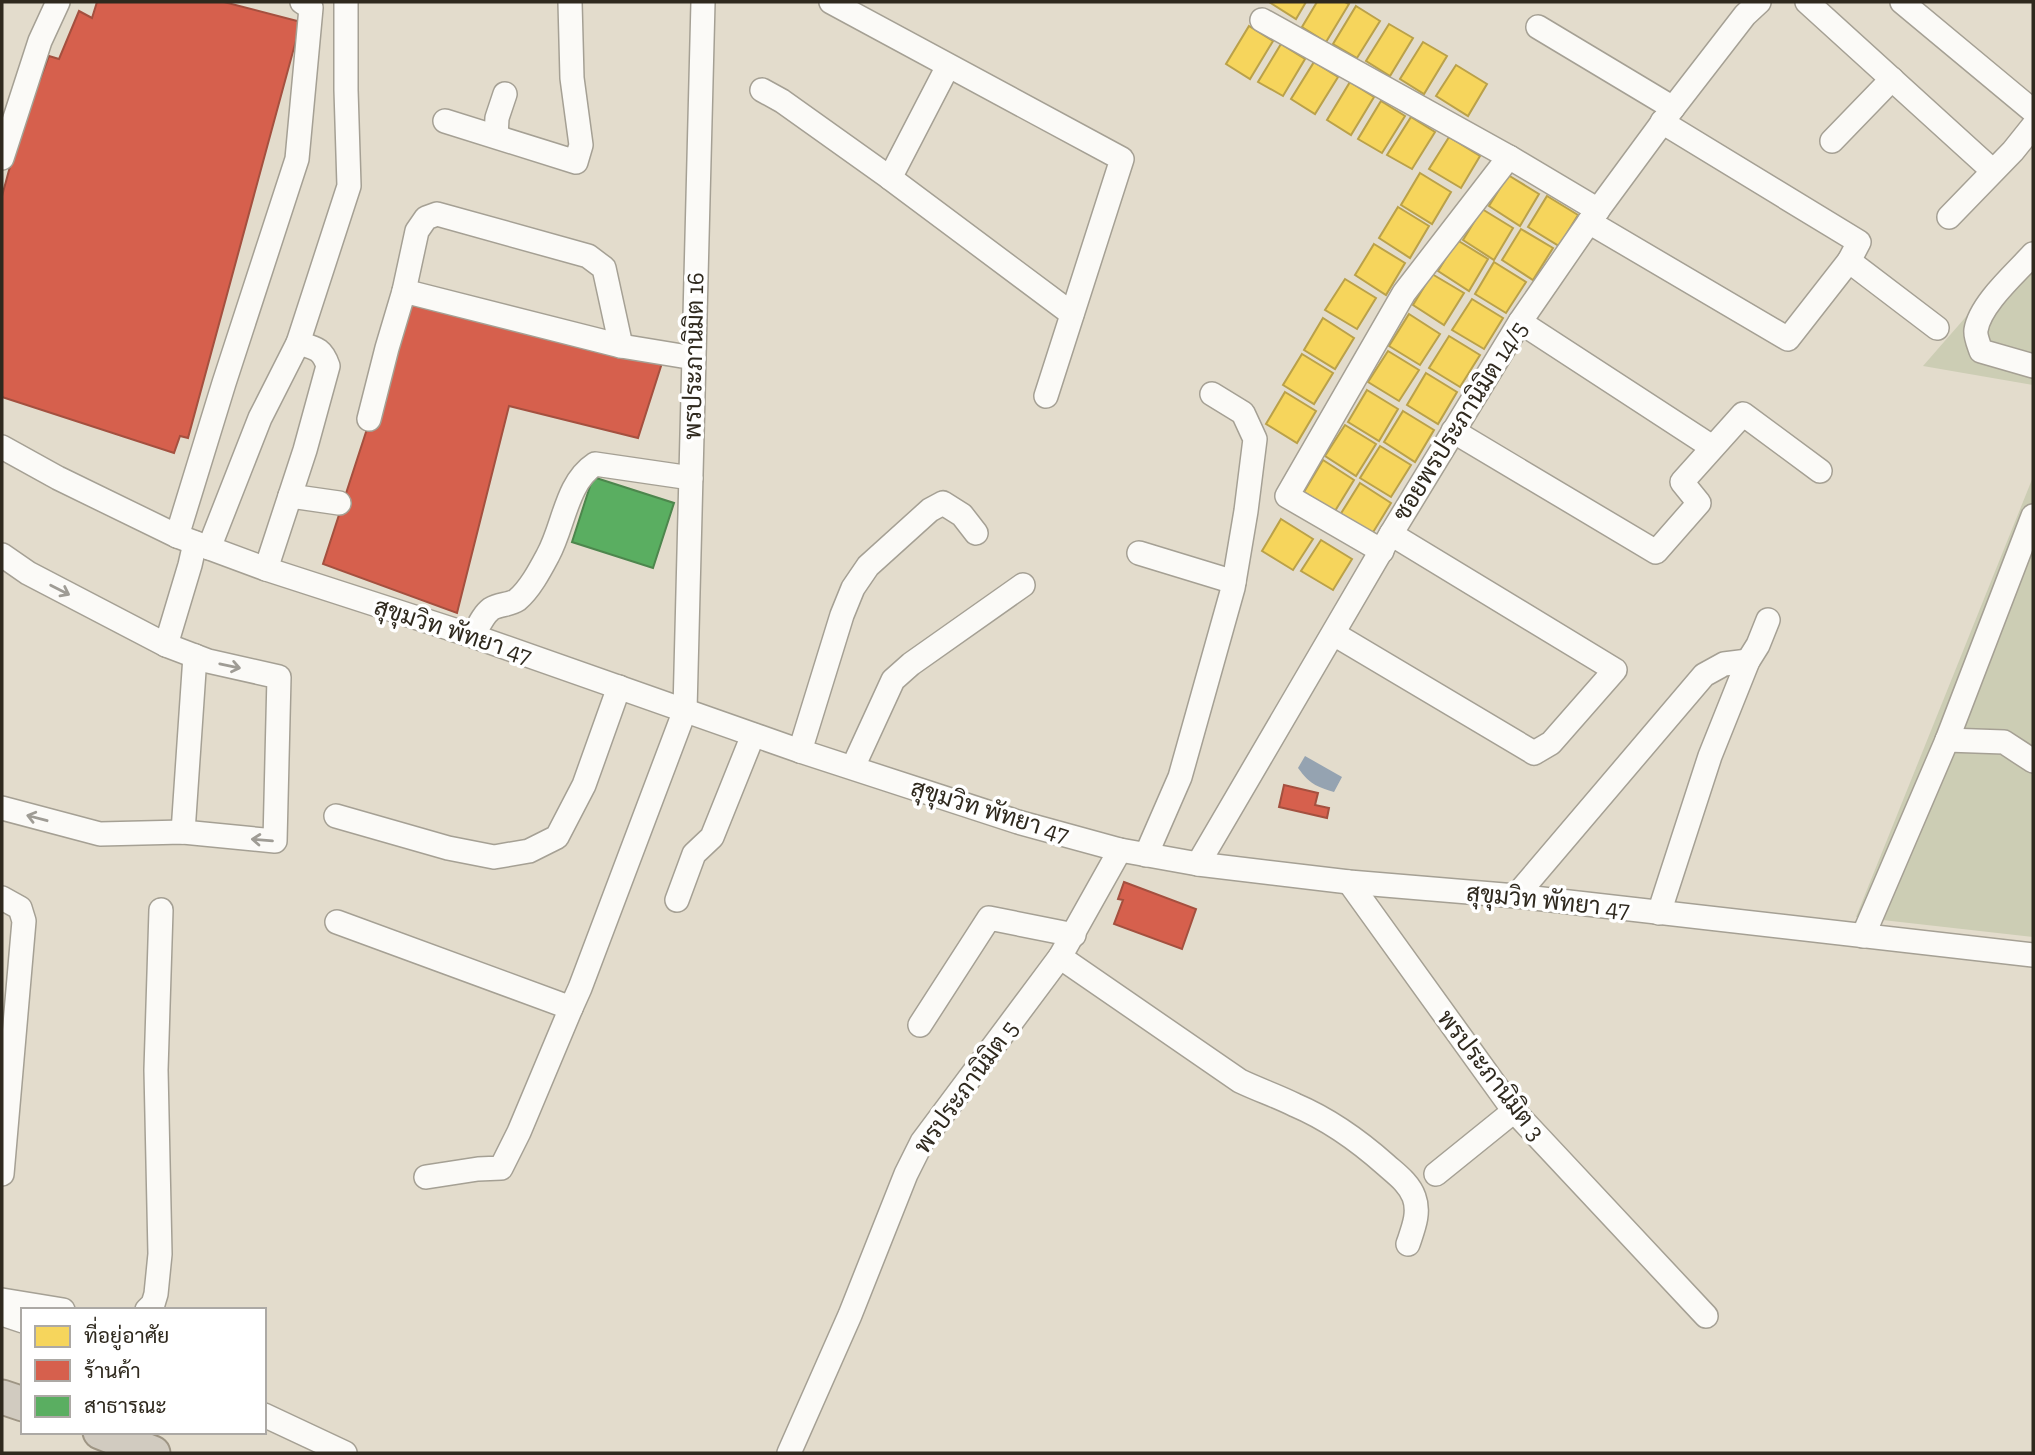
<svg xmlns="http://www.w3.org/2000/svg" width="2035" height="1455" font-family="'Zilla Slab',Sarabun,serif">
<style>
.green{fill:#cccdb4}
.water{fill:#95a3b1}
.homes{fill:#f6d55c;stroke:#baa149;stroke-width:2}
.shops{fill:#d6604d;stroke:#a4503f;stroke-width:2}
.public{fill:#5aae61;stroke:#4d864d;stroke-width:2}
.lines{fill:none;stroke-linecap:round;stroke-linejoin:round}
.minor-casing{stroke:#a5a094;stroke-width:26}
.highway-casing{stroke:#9e9584;stroke-width:37}
.minor{stroke:#fbfaf7;stroke-width:23}
.highway{stroke:#d1cbc0;stroke-width:33}
.oneway{stroke:#9f9c95}
.labels{text-anchor:middle;stroke-width:7;stroke-linejoin:round;paint-order:stroke}
.street-label{font-size:24px;fill:#2f291e;stroke:#fff}
</style>
<rect width="100%" height="100%" fill="#e3dccc"/>
<g class="green">
<polygon points="2033,240 2033,385 1923,366"/>
<polygon points="2033,477 2033,937 1856,917"/>
</g>
<path class="water" d="M1305,756L1342,777L1334,792C1315,786 1310,784 1298,768Z"/>
<g class="homes">
<polygon points="1269,2 1306,2 1296,19"/>
<polygon points="1317,2 1345,2 1349,4 1326,42 1302,27"/>
<polygon points="1356,6 1380,21 1357,58 1333,44"/>
<polygon points="1389,24 1413,38 1390,76 1366,61"/>
<polygon points="1249,26 1273,41 1250,79 1226,64"/>
<polygon points="1423,42 1447,56 1424,94 1400,79"/>
<polygon points="1281,44 1305,59 1283,96 1258,82"/>
<polygon points="1314,62 1338,77 1315,114 1291,99"/>
<polygon points="1456,65 1487,84 1468,116 1436,96"/>
<polygon points="1350,82 1374,97 1351,135 1327,120"/>
<polygon points="1381,101 1405,116 1382,153 1358,139"/>
<polygon points="1411,117 1435,132 1412,169 1387,155"/>
<polygon points="1449,137 1480,156 1461,188 1429,169"/>
<polygon points="1420,173 1451,192 1432,224 1401,205"/>
<polygon points="1508,175 1539,194 1520,226 1489,206"/>
<polygon points="1547,196 1578,215 1559,246 1528,227"/>
<polygon points="1398,207 1429,226 1410,258 1379,238"/>
<polygon points="1482,209 1513,228 1494,260 1463,240"/>
<polygon points="1521,229 1553,248 1533,280 1502,260"/>
<polygon points="1457,240 1488,259 1469,291 1438,271"/>
<polygon points="1374,244 1405,263 1386,295 1355,275"/>
<polygon points="1494,262 1526,282 1506,313 1475,294"/>
<polygon points="1432,274 1464,293 1444,325 1413,305"/>
<polygon points="1345,279 1376,298 1357,329 1325,310"/>
<polygon points="1472,299 1503,318 1484,349 1452,330"/>
<polygon points="1409,314 1440,334 1420,365 1389,346"/>
<polygon points="1323,318 1354,338 1335,369 1304,350"/>
<polygon points="1449,336 1480,355 1460,387 1429,368"/>
<polygon points="1388,351 1419,370 1399,401 1368,382"/>
<polygon points="1302,354 1333,373 1314,404 1283,385"/>
<polygon points="1426,373 1457,392 1438,424 1407,405"/>
<polygon points="1367,390 1398,409 1379,441 1348,422"/>
<polygon points="1285,392 1316,411 1297,443 1266,424"/>
<polygon points="1403,411 1434,430 1415,462 1384,442"/>
<polygon points="1345,425 1376,444 1356,476 1325,456"/>
<polygon points="1380,446 1411,465 1391,497 1360,478"/>
<polygon points="1323,460 1354,480 1335,511 1304,492"/>
<polygon points="1360,483 1391,503 1372,534 1340,515"/>
<polygon points="1281,519 1313,539 1293,570 1262,551"/>
<polygon points="1321,540 1352,559 1333,590 1301,571"/>
</g>
<g class="shops">
<polygon points="97,2 224,2 301,22 188,438 180,436 174,453 2,397 2,196 34,79 40,80 49,56 59,59 79,11 92,18"/>
<polygon points="410,297 662,363 638,438 509,406 457,613 323,564"/>
<polygon points="1284,785 1318,793 1315,805 1329,808 1327,818 1279,807"/>
<polygon points="1124,882 1196,909 1182,949 1114,924 1123,900 1118,899"/>
</g>
<polygon class="public" points="593,477 674,503 653,568 572,542"/>
<g class="lines">
<g class="minor-casing">
<g id="minor">
<polyline points="831,2 1122,159 1046,396"/>
<polyline points="1807,2 1993,171"/>
<polyline points="1902,2 2033,111"/>
<polyline points="1262,20 1509,157 1598,210"/>
<polyline points="1538,27 1673,108"/>
<polyline points="762,90 782,101 890,178 1072,314"/>
<polyline points="445,121 576,162 581,145 572,78 570,2"/>
<polyline points="496,136 497,118 505,94"/>
<polyline points="1832,141 1892,79"/>
<polyline points="2,158 40,41 58,2"/>
<polyline points="890,178 948,66"/>
<polyline points="1949,217 2013,151 2033,126"/>
<polyline points="1589,222 1788,339 1849,261 1859,242 1662,122"/>
<path d="M2033,254C2016,273 1980,304 1976,330C1975,336 1979,345 1981,351L2033,366"/>
<polyline points="1849,261 1937,328"/>
<polyline points="404,291 417,231 426,218 437,214 588,256 604,268 621,346"/>
<polyline points="1520,322 1712,447"/>
<polyline points="369,419 387,348 404,291 621,346 694,358"/>
<polyline points="1453,431 1656,552 1699,503 1682,482 1743,414 1820,471"/>
<polyline points="2,447 58,478 177,536 266,569 473,636 800,751 1018,822 1120,850 1198,864 1349,882 1516,896 2033,955"/>
<polyline points="290,496 339,503"/>
<polyline points="177,536 224,383 297,159 311,8 302,2"/>
<polyline points="209,548 260,418 298,343 349,186 346,90 346,2"/>
<polyline points="1382,551 1287,496 1404,293 1509,157"/>
<polyline points="1139,553 1234,582"/>
<polyline points="2,555 28,573 166,645 208,661 279,677 275,841 183,832 100,834 2,808"/>
<path d="M266,569L305,450L328,366C322,348 315,348 298,343"/>
<polyline points="1334,634 1534,753 1551,743 1615,670 1391,534"/>
<path d="M473,636C478,627 483,615 491,609C499,604 510,605 517,600C530,589 540,570 548,555C564,526 566,483 595,464L691,478"/>
<polyline points="166,645 190,565 195,543"/>
<polyline points="1947,740 2004,742 2033,761"/>
<polyline points="800,751 842,615 853,588 868,566 930,510 943,503 962,515 976,533"/>
<polyline points="853,767 893,680 911,664 1023,585"/>
<polyline points="336,816 448,848 494,857 529,851 557,837 584,785 619,687"/>
<polyline points="183,832 195,656"/>
<polyline points="1146,855 1180,777 1233,588 1246,511 1255,439 1243,413 1212,394"/>
<polyline points="1198,864 1391,534 1520,322 1589,222 1673,108 1745,15 1759,2"/>
<polyline points="1349,882 1514,1111 1706,1316"/>
<polyline points="1516,896 1704,675 1724,664 1748,661"/>
<polyline points="2,898 20,908 24,921 2,1174"/>
<polyline points="677,900 694,854 712,837 753,735"/>
<polyline points="1659,913 1710,756 1748,661 1758,645 1768,620"/>
<polyline points="337,922 571,1008 580,988 685,710 703,2"/>
<polyline points="1863,936 1947,740 2033,516"/>
<path d="M1060,957L1240,1081C1259,1090 1277,1096 1295,1105C1328,1119 1359,1141 1386,1165C1396,1174 1409,1183 1414,1197C1420,1213 1413,1229 1408,1244"/>
<polyline points="920,1025 989,918 1074,935"/>
<polyline points="1436,1174 1514,1111"/>
<polyline points="426,1177 478,1169 501,1168 519,1132 571,1008"/>
<polyline points="2,1300 63,1310"/>
<polyline points="147,1310 153,1304 156,1294 160,1254 156,1070 161,910"/>
<polyline points="2,1314 23,1321"/>
<polyline points="264,1415 345,1453"/>
<polyline points="789,1453 850,1315 906,1174 922,1142 1060,957 1120,850"/>
</g>
</g>
<g class="highway-casing">
<g id="highway">
<polyline points="2,1397 23,1404"/>
<polyline points="100,1432 153,1453"/>
</g>
</g>
<use href="#minor" class="minor"/>
<use href="#highway" class="highway"/>
</g>
<defs><path id="oneway-shaft" d="M-6 0H5M1.5-3L5.5 0L1.5 3" fill="none" stroke-width="1.6" stroke-linecap="round" stroke-linejoin="round" transform="scale(1.75)"/></defs>
<g class="oneway">
<use href="#oneway-shaft" transform="translate(60 590) rotate(27)"/>
<use href="#oneway-shaft" transform="translate(230 666) rotate(12)"/>
<use href="#oneway-shaft" transform="translate(37 818) rotate(-165)"/>
<use href="#oneway-shaft" transform="translate(262 840) rotate(-175)"/>
</g>
<g class="labels">
<g class="street-label">
<text transform="translate(694 356) rotate(-89)" y="8">พรประภานิมิต 16</text>
<text transform="translate(1460 421) rotate(-58)" y="8">ซอยพรประภานิมิต 14/5</text>
<text transform="translate(453 631) rotate(18)" y="8">สุขุมวิท พัทยา 47</text>
<text transform="translate(990 811) rotate(17)" y="8">สุขุมวิท พัทยา 47</text>
<text transform="translate(1548 901) rotate(6)" y="8">สุขุมวิท พัทยา 47</text>
<text transform="translate(1491 1075) rotate(52)" y="8">พรประภานิมิต 3</text>
<text transform="translate(966 1087) rotate(-54)" y="8">พรประภานิมิต 5</text>
</g>
</g>
<rect width="2035" height="1455" fill="none" stroke="#2f291e" stroke-width="7"/>
<rect x="21" y="1308" width="245" height="126" fill="#ffffff" stroke="#aca9a5" stroke-width="2"/>
<rect x="35" y="1326" width="35" height="21" fill="#f6d55c" stroke="#aca9a5" stroke-width="2"/>
<text x="84" y="1343" font-size="21" fill="#2f291e">ที่อยู่อาศัย</text>
<rect x="35" y="1360" width="35" height="21" fill="#d6604d" stroke="#aca9a5" stroke-width="2"/>
<text x="84" y="1378" font-size="21" fill="#2f291e">ร้านค้า</text>
<rect x="35" y="1396" width="35" height="21" fill="#5aae61" stroke="#aca9a5" stroke-width="2"/>
<text x="84" y="1413" font-size="21" fill="#2f291e">สาธารณะ</text>
</svg>
